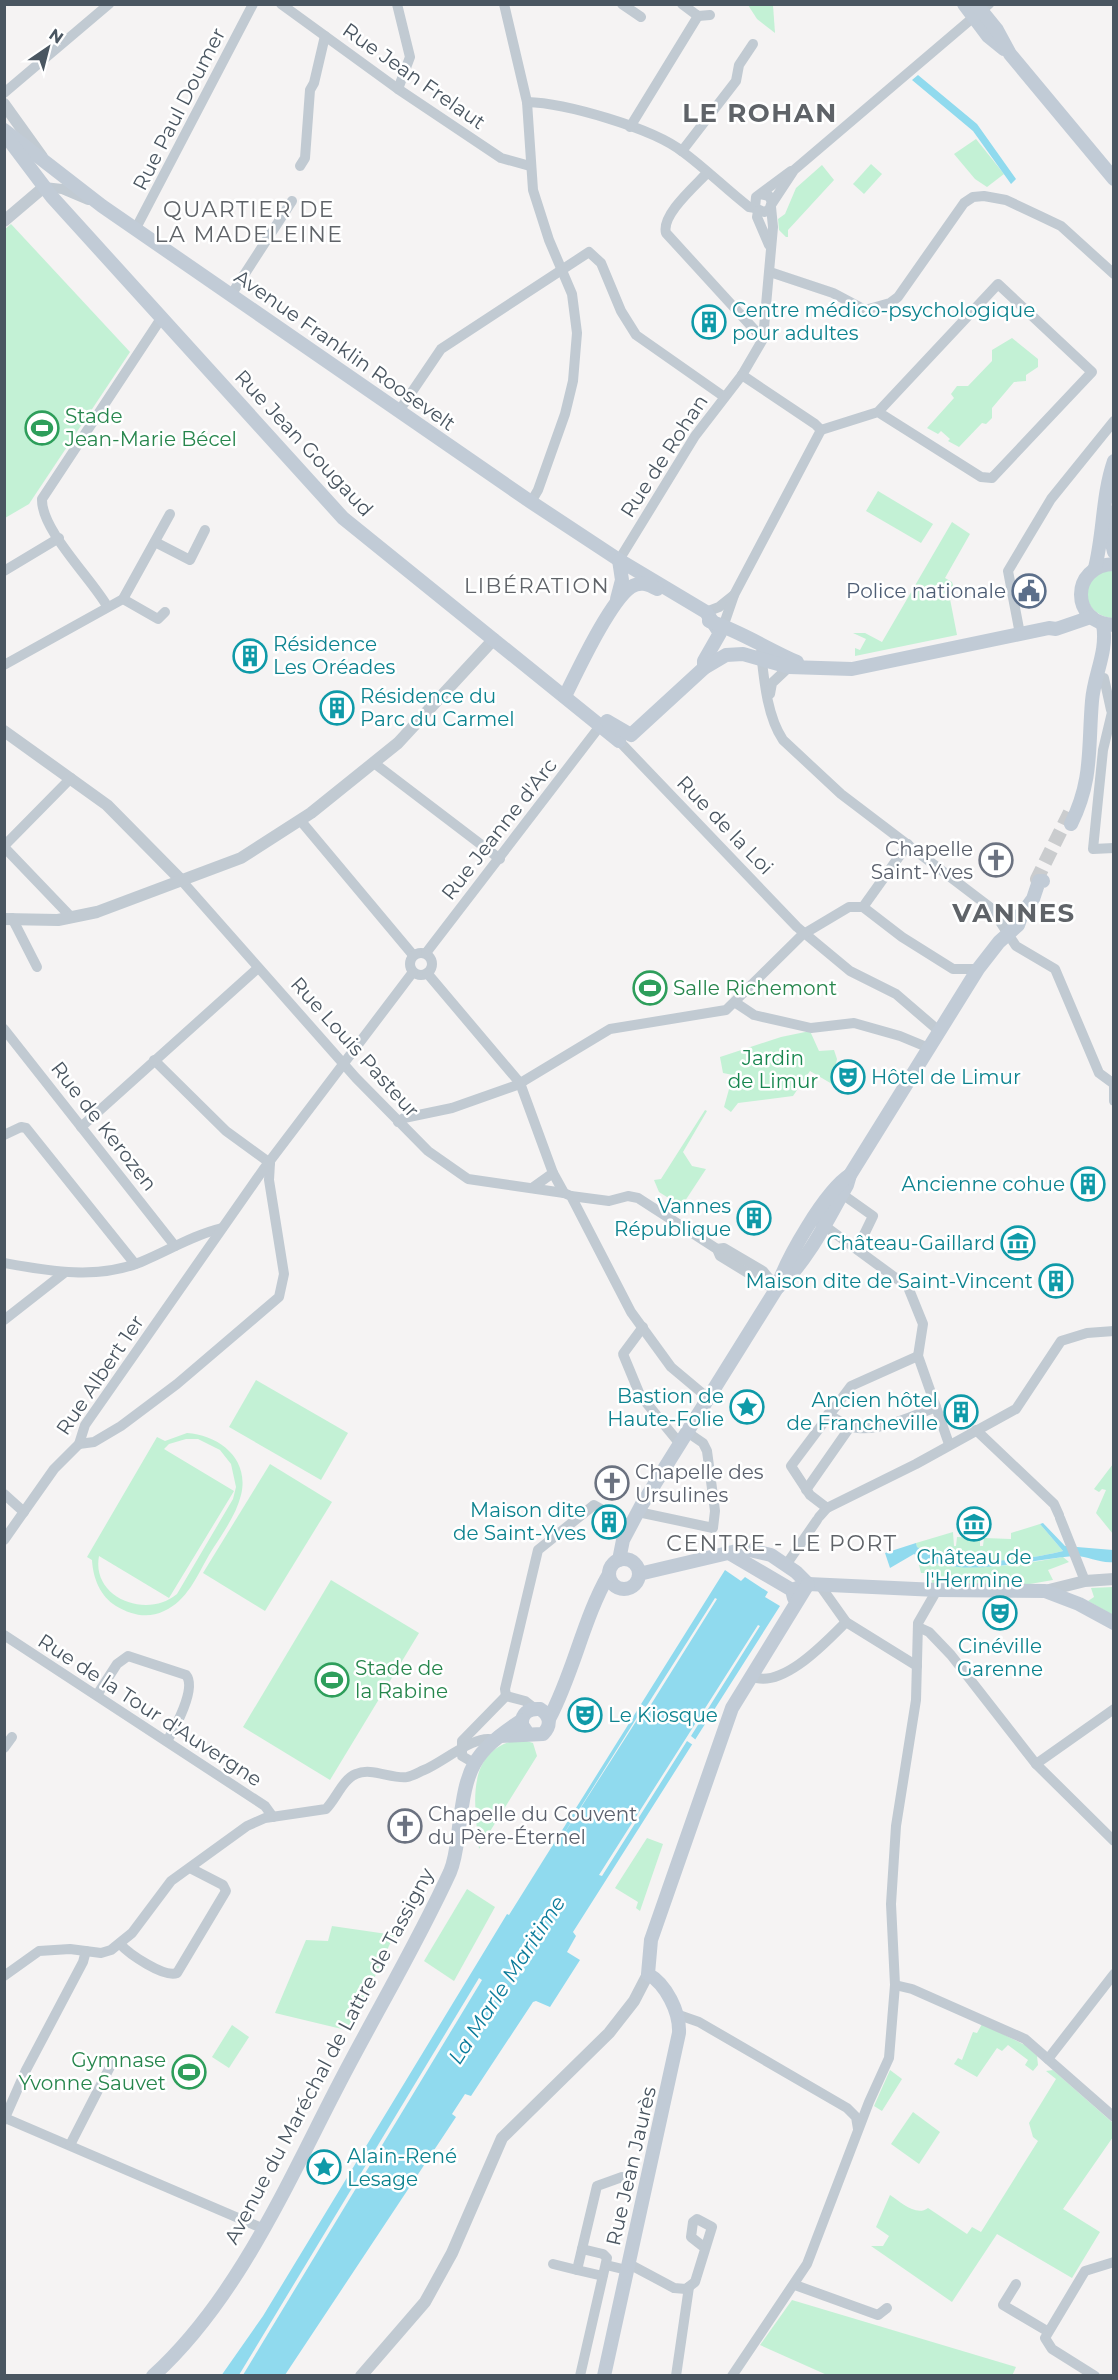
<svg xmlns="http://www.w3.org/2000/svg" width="1118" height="2380" font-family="Montserrat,sans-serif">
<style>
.green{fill:#c3f1d5;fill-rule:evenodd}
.water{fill:#90daee}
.pier{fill:#f5f3f3}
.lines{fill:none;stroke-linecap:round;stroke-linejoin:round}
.secondary-tunnel{stroke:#caccce;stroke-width:14;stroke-dasharray:14 7;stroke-linecap:butt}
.minor{stroke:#c1cad2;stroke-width:10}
.tertiary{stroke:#c1cad2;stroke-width:12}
.secondary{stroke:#c1cbd6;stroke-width:14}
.labels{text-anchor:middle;stroke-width:5;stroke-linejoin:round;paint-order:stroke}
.street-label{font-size:20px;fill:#4a5661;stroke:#fff}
.culture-label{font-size:20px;fill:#0d838f;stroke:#fff;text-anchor:end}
.leisure-label{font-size:20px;fill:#27864d;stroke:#fff;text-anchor:start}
.service-label{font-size:20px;fill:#4e5e75;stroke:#fff;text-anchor:end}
.worship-label{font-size:20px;fill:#5b616d;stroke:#fff;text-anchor:start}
.park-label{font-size:20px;fill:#17864f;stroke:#fff}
.neighbourhood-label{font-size:21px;letter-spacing:1.5px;fill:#5f6368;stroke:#fff}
.water-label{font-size:21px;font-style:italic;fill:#0c7c9b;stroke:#fff}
.quarter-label{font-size:22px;letter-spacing:1.5px;fill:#5f6368;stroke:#fff}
.district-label{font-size:26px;font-weight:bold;letter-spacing:1.5px;fill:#5f6368;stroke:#fff}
</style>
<rect width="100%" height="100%" fill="#f5f3f3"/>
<g class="green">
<polygon points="748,5 773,5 775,33 757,19"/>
<polygon points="976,139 1004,174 987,187 975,179 954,154"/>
<polygon points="871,164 882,174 864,194 853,184"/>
<polygon points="822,165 834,180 788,230 788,237 786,237 779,230 778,219 785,214 796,188"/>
<polygon points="11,224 130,352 29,504 5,518 4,230"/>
<polygon points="1012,338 1038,359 1038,367 1026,375 1026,381 1014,382 992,408 992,418 986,424 982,423 959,447 948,441 950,439 941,431 938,434 927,428 954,398 951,394 957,386 968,386 992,361 992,350"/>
<polygon points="878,491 933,524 921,543 866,511"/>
<polygon points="952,522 970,534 945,578 952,582 957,597 950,599 957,635 855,656 855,648 860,650 866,639 853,633 865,633 882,642"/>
<path d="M1105,570H1113V618C1095,617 1081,601 1090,583C1092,578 1100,574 1105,570Z"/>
<polygon points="810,1031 819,1051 834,1050 837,1059 832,1084 810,1071 793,1096 738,1103 731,1112 724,1107 733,1075 723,1073 720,1057 781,1037"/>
<polygon points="705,1110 707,1111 683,1152 692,1166 706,1169 685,1201 678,1204 659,1192 654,1180 661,1179"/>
<polygon points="256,1380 348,1433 321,1480 229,1427"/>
<path d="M187,1433C219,1435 250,1459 241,1495C236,1516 220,1537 209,1555C197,1576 187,1601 164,1611C148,1619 131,1615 116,1606C100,1596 93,1578 92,1560L87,1557L157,1437L165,1441ZM186,1439H198L220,1450L231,1464L236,1487L233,1499L177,1594C148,1619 91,1599 99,1556L169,1598L234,1491L164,1449L169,1444Z"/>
<polygon points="270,1464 332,1502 265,1611 203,1573"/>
<polygon points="1113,1464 1113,1534 1096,1513 1106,1490 1102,1489 1099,1492 1094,1489"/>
<path d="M1040,1524L1063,1551C1023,1561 954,1570 917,1547L916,1543L953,1532L954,1546H956L957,1537L980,1538V1546H983L984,1538L1011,1539V1533Z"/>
<path d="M1063,1557L1069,1562L1048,1570L1053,1580L1024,1585L932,1583L931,1573H921L919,1565L922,1559C961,1575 1023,1564 1063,1557Z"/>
<polygon points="331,1580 419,1633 330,1780 243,1727"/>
<polygon points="1113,1587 1113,1615 1088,1601 1094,1597 1091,1588"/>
<path d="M520,1739L533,1743L537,1756L479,1849C475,1806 463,1750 520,1739Z"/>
<polygon points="647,1838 663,1844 640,1911 636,1908 638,1902 615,1888"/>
<polygon points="467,1889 495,1907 454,1981 424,1961"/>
<polygon points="332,1926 394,1935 350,2031 275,2013 306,1940 328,1941"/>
<polygon points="982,2024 1025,2045 1037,2056 1038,2065 1033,2071 1025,2065 1028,2060 1008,2045 1002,2051 997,2048 977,2077 954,2064 958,2058 962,2060 973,2032 977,2033"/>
<polygon points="232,2025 249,2037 229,2068 212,2057"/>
<polygon points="890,2070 902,2079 882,2111 874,2106"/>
<path d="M1053,2070L1113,2123V2137L1063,2209L1100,2232L1072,2278L997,2234L952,2302L871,2246H883L889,2236L876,2227L890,2195C901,2202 916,2217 928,2208L967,2234L972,2227L981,2232L1038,2141L1033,2137L1029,2123L1056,2079L1046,2071Z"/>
<polygon points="913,2112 940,2132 919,2164 891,2144"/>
<polygon points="792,2300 1016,2367 1012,2376 827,2375 760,2345"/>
</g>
<g class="water">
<polygon points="918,75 977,124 1016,179 1011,184 973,131 912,80"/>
<path d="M1043,1523L1065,1546L1113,1550L1114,1562C1100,1564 1087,1555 1073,1556C1025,1560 958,1581 914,1554L890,1568L885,1553L916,1543L917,1547C954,1569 1023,1561 1063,1551L1040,1524Z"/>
<polygon points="725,1570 741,1581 745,1577 768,1592 765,1597 780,1606 573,1932 576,1936 567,1952 580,1960 550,2007 536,2001 533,2002 471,2096 465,2094 452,2114 456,2117 285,2375 221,2376 263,2316 507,1914 509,1915"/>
</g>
<g class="pier">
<polygon points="715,1598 717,1599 650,1706 642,1712 555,1848 641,1711 637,1709 640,1704 646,1707"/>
<polygon points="758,1625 760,1626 691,1736 696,1740 693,1745 687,1741 602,1876 599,1875"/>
<polygon points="479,1978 482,1980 243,2375 239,2375"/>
</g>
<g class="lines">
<polyline class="secondary-tunnel" points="1039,881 1037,879 1072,808"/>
<g class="minor">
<polyline points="281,4 398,89 501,158 530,166"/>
<polyline points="397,4 410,57 398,89"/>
<polyline points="504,4 527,102 533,190 549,240 572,294 577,333 573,381 565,414 538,490 531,502"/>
<polyline points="622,4 641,17"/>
<polyline points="682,4 698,16 710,15"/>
<polyline points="4,93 109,4"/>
<path d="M527,102C565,103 653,128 683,152C706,169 727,190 749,207L755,208"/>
<polyline points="630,127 698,16"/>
<polyline points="682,151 736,81 739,65 753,44"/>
<polyline points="300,166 305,158 310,90 314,83 325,36"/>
<path d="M707,173C695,186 661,215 666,233L763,339"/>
<polyline points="44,187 62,189 88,200"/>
<polyline points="760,194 769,196 772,202 769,210 764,212 755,208 756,197 791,171"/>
<polyline points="771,205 794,170 989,4"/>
<polyline points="758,211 757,217 769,245"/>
<polyline points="136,228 253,4"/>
<polyline points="770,272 833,293 865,310 890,303 898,297 964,203 973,197 984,196 1006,200 1040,216 1061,226 1114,274"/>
<polyline points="231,295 292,201"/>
<polyline points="742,375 763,339 773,227 771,207"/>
<polyline points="742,375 815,424 821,430"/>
<polyline points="399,411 441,349 589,252 601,263 621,311 636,335 723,396"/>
<polyline points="821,430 878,412 998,284 1092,372 992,478 981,477 878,412"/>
<polyline points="155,542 190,560 205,530"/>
<polyline points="619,560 695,436 742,375"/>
<polyline points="4,571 59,538"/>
<polyline points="123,599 158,619 165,612"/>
<path d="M107,606C91,578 41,530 42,499L162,317"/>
<polyline points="706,612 719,607 734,595"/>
<polyline points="724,624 734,595 821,430"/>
<polyline points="1020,634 1008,571 1051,499 1114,421"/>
<path d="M761,652C764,680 767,716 783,740L841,794L991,908L1016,946L1055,969L1099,1073L1114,1084"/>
<polyline points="4,665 123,599 170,514"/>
<polyline points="1104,678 1111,710"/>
<polyline points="770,694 772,683 789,667"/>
<polyline points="1114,704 1103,750 1093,849 1114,848"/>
<polyline points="619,741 797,927 850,971 896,994 939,1031"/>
<polyline points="374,763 500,859"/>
<polyline points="300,820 413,955"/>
<polyline points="4,846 71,778"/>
<polyline points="4,847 72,918"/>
<polyline points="182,881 356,1078 428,1151 468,1179 564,1193"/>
<polyline points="863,907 908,844"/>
<polyline points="994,909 1009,915 1022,914"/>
<polyline points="12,918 37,967"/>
<circle cx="421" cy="964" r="11"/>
<polyline points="426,953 600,726"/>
<polyline points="427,973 520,1083 553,1173 564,1193 571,1196 631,1312 671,1367 708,1398"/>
<polyline points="736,1003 754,1015 811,1028 854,1023 900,1036 929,1048"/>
<polyline points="4,1029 175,1246"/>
<polyline points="154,1060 226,1131 270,1163"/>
<polyline points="1114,1086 1114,1101"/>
<polyline points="398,1122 404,1118 452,1108 517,1085 610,1029 726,1010 802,935 849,907 863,907 902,937 953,969 978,969"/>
<polyline points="81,1127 258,968"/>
<polyline points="4,1135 21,1127 26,1128 135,1264"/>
<polyline points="532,1188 553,1173"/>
<polyline points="842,1194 873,1216 858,1247"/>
<polyline points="571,1196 609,1201 628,1196 638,1198 717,1249 720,1256 769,1286 777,1288"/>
<polyline points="818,1221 908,1287 923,1324 918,1356 949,1444"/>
<polyline points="717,1249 724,1248 763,1271 777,1288"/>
<path d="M4,1263C49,1271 97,1280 141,1262C168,1251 193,1235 222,1228"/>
<polyline points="4,1320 64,1273"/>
<polyline points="643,1327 623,1354 640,1395 680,1444"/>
<path d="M828,1414C838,1420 847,1427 858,1428C880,1431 916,1415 936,1407"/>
<polyline points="976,1430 1054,1504 1059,1515"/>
<polyline points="79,1444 94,1442 121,1426 177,1384 279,1297 284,1274 269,1180 270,1163"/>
<polyline points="806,1490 850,1427"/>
<polyline points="4,1494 24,1512"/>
<polyline points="827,1508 810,1495 791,1466 851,1386 918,1356"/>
<polyline points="638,1512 713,1528 715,1511 707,1451 703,1443 687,1432"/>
<polyline points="819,1517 827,1508 916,1464 1016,1409 1061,1341 1087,1333 1114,1331"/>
<polyline points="1060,1518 1085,1581"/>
<polyline points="4,1540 54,1469 79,1444 85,1425 263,1170 413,972"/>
<polyline points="786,1565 817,1520"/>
<polyline points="819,1584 846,1622 917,1666"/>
<polyline points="918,1627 929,1632 951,1655 1036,1764 1114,1841"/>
<polyline points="4,1635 265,1806 273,1817"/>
<path d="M751,1676C781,1691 827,1641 846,1622"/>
<path d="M97,1695L117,1664L128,1656L186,1675C197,1688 175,1728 167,1741"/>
<polyline points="506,1696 505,1689 538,1550 594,1505 631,1526"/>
<polyline points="4,1748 12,1737"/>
<polyline points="474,1763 462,1756 462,1741 506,1696 525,1701 534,1708"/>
<polyline points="1036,1764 1114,1709"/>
<path d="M120,1944C129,1954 164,1978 177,1973L226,1891L223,1885L190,1868"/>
<path d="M4,1976L39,1951L70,1949L101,1953L111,1950L132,1933L171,1881L247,1826L265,1818L326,1809C336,1799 343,1779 356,1774C371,1767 391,1779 407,1777C413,1776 419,1772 424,1770C442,1763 476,1733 494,1740"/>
<polyline points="895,1985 912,1989 1025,2039 1114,2117"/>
<polyline points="676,2014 699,2022 847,2108 856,2117 858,2129"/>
<polyline points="1048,2059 1114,1974"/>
<polyline points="5,2118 264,2229"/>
<polyline points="4,2120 26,2070 83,1962 86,1951"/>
<polyline points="70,2145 113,2061"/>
<polyline points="582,2249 597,2186 622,2177"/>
<polyline points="553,2264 577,2270"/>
<polyline points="629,2264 674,2288 686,2289 695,2282 712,2227 697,2219 693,2222 691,2237 705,2248"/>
<polyline points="606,2265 627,2270"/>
<polyline points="1016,2284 1003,2305 1047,2331"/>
<polyline points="795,2285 878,2315 887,2308"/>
<polyline points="580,2376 607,2258 603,2254 582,2249 577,2270 603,2276"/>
<polyline points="676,2376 689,2287"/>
<polyline points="732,2376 807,2264 869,2102 889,2058 895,1985 891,1904 896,1826 916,1700 918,1623 937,1590"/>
<polyline points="1095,2376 1052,2349 1045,2338 1085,2271 1114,2262"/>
</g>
<g class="tertiary">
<polyline points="4,104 42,157"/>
<polyline points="4,221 44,187"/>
<polyline points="4,731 107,805 182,881"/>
<polyline points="4,919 58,920 97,912 241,858 311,813 398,743 494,639"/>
<polyline points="1045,1591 1085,1581 1114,1579"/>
<polyline points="361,2376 425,2302 452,2253 502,2138 609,2033 634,2001 648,1974"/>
</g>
<g class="secondary">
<polyline points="964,4 988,36 1004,49"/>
<polyline points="976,4 997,30 1010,54 1114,179"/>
<polyline points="4,130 102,206 531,502 619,560 706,612 720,633 704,661 704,668"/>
<polyline points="6,136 52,197 343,518 619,741"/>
<polyline points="1114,512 1110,535 1114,552"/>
<path d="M1114,564C1070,565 1070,624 1114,625"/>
<path d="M1095,568C1104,532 1102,496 1114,461"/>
<polyline points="617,599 622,580 619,560"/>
<path d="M709,621C740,631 767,649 797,662"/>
<path d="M565,696C577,672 610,601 631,587C640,581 648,584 657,589"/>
<polyline points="607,721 631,735 704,668 726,655 743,654 789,667 852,669 1049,628 1056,629 1091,617"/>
<path d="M1071,824C1093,780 1088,748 1092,701C1094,674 1108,652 1103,624"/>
<path d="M777,1288C806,1265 829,1217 847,1185L850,1175L978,969L999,942L1018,925L1022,914L1033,899L1039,881H1043"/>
<polyline points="729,1553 792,1590 794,1598"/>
<circle cx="624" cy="1574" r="15"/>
<path d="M619,1560L623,1540L641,1506L777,1288C786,1259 825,1191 850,1175"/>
<polyline points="639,1574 745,1549 771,1555 796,1572 808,1584"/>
<polyline points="792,1590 808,1584 937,1590 1045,1591 1079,1604 1114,1623"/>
<path d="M549,1719C574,1672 583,1619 609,1574"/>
<path d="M500,1736L543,1734C552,1725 550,1715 540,1709C528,1708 521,1714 522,1725L528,1734"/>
<path d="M153,2376C239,2298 289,2179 342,2078C378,2009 418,1942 450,1872C456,1858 457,1842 459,1827C467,1767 471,1754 522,1720"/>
<path d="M604,2376L679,2033C680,2012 666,1984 648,1974L651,1940L732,1708L808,1584"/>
</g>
</g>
<defs>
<g id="building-ring" transform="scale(1.725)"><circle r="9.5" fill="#fff" stroke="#0f9aa8" stroke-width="1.5"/><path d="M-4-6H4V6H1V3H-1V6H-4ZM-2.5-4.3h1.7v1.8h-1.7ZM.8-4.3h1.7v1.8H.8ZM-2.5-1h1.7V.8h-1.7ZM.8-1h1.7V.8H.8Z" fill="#0f9aa8"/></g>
<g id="stadium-ring" transform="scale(1.725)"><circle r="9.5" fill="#fff" stroke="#2e9e5b" stroke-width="1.5"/><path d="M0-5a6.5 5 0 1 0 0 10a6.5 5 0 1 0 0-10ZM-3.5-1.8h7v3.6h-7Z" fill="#2e9e5b"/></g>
<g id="civic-ring" transform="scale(1.725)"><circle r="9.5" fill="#fff" stroke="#5c6f8a" stroke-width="1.5"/><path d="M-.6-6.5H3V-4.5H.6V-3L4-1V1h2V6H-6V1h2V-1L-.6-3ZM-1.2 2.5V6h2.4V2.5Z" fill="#5c6f8a"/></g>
<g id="church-ring" transform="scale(1.725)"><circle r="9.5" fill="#fff" stroke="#6b7280" stroke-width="1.5"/><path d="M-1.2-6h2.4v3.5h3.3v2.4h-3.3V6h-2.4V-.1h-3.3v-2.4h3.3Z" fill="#6b7280"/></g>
<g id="theatre-ring" transform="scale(1.725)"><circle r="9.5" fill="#fff" stroke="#0f9aa8" stroke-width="1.5"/><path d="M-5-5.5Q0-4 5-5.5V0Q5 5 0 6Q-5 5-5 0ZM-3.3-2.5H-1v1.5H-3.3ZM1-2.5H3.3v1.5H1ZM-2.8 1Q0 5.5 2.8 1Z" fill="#0f9aa8"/></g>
<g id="museum-ring" transform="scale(1.725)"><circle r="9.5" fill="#fff" stroke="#0f9aa8" stroke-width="1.5"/><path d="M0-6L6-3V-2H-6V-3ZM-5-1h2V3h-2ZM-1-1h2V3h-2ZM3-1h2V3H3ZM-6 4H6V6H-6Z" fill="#0f9aa8"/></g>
<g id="sight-ring" transform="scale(1.725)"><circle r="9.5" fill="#fff" stroke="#0f9aa8" stroke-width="1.5"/><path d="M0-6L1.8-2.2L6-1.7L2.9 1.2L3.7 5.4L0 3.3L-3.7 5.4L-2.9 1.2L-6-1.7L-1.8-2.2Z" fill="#0f9aa8"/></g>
</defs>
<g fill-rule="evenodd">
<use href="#building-ring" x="709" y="322"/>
<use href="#stadium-ring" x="42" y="428"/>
<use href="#civic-ring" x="1029" y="591"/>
<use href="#building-ring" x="250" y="656"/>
<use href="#building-ring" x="337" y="708"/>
<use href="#church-ring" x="996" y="860"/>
<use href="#stadium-ring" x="650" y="988"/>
<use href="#theatre-ring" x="848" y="1077"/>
<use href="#building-ring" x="1088" y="1184"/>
<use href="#building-ring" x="754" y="1218"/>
<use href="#museum-ring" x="1018" y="1243"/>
<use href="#building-ring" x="1056" y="1281"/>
<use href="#sight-ring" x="747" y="1407"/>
<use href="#building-ring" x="961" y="1412"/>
<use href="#church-ring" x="612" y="1483"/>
<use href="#building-ring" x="609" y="1522"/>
<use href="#museum-ring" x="974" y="1524"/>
<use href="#theatre-ring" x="1000" y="1613"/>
<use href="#stadium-ring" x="332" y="1680"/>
<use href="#theatre-ring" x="585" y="1715"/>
<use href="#church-ring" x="405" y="1826"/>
<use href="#stadium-ring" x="189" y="2072"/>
<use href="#sight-ring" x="324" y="2167"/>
</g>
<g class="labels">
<g class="street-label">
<text transform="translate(414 76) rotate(35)" y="7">Rue Jean Frelaut</text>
<text transform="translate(179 109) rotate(-63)" y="7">Rue Paul Doumer</text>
<text transform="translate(345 350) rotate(35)" y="7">Avenue Franklin Roosevelt</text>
<text transform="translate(304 443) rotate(47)" y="7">Rue Jean Gougaud</text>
<text transform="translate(664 456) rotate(-57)" y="7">Rue de Rohan</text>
<text transform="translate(725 825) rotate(46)" y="7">Rue de la Loi</text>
<text transform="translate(499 829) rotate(-52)" y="7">Rue Jeanne d'Arc</text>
<text transform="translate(355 1047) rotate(48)" y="7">Rue Louis Pasteur</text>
<text transform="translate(104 1126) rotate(52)" y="7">Rue de Kerozen</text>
<text transform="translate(100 1375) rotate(-56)" y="7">Rue Albert 1er</text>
<text transform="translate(150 1710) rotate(33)" y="7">Rue de la Tour d'Auvergne</text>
<text transform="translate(329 2056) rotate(-62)" y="7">Avenue du Maréchal de Lattre de Tassigny</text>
<text transform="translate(631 2166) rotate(-77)" y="7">Rue Jean Jaurès</text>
</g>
<g class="culture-label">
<text x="732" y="317" text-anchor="start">Centre médico-psychologique<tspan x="732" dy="23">pour adultes</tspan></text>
<text x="273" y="651" text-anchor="start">Résidence<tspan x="273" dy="23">Les Oréades</tspan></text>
<text x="360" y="703" text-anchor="start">Résidence du<tspan x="360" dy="23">Parc du Carmel</tspan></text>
<text x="871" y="1084" text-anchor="start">Hôtel de Limur</text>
<text x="1065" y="1191">Ancienne cohue</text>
<text x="731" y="1213">Vannes<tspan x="731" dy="23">République</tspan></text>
<text x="995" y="1250">Château-Gaillard</text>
<text x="1033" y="1288">Maison dite de Saint-Vincent</text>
<text x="724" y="1403">Bastion de<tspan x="724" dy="23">Haute-Folie</tspan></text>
<text x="938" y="1407">Ancien hôtel<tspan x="938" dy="23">de Francheville</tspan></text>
<text x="586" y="1517">Maison dite<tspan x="586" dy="23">de Saint-Yves</tspan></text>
<text x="974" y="1564" text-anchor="middle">Château de<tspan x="974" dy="23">l'Hermine</tspan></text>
<text x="1000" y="1653" text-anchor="middle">Cinéville<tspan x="1000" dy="23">Garenne</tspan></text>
<text x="608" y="1722" text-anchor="start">Le Kiosque</text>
<text x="347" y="2163" text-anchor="start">Alain-René<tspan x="347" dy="23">Lesage</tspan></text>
</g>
<g class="leisure-label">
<text x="65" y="423">Stade<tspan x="65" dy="23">Jean-Marie Bécel</tspan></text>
<text x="673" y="995">Salle Richemont</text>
<text x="355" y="1675">Stade de<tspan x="355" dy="23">la Rabine</tspan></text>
<text x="166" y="2067" text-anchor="end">Gymnase<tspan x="166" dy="23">Yvonne Sauvet</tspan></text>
</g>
<g class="service-label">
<text x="1006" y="598">Police nationale</text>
</g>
<g class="worship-label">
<text x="973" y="856" text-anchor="end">Chapelle<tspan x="973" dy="23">Saint-Yves</tspan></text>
<text x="635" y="1479">Chapelle des<tspan x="635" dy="23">Ursulines</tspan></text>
<text x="428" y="1821">Chapelle du Couvent<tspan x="428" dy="23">du Père-Éternel</tspan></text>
</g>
<g class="park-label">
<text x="773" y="1065">Jardin<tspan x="773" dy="23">de Limur</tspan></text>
</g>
<g class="neighbourhood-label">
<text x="537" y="593">LIBÉRATION</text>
</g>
<g class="water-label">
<text transform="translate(507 1980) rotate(-57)" y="7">La Marle Maritime</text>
</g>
<g class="quarter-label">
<text x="249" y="217">QUARTIER DE<tspan x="249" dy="25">LA MADELEINE</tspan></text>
<text x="782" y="1551">CENTRE - LE PORT</text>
</g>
<g class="district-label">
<text x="760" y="122">LE ROHAN</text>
<text x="1014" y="922">VANNES</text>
</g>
</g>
<rect width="1118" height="2380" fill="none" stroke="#4a5661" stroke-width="12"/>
<g transform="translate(48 48) rotate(35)" stroke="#ffffff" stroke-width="4.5" paint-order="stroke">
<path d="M0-4.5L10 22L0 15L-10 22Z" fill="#4a5661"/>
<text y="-9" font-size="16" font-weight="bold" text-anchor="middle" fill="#4a5661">N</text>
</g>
</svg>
